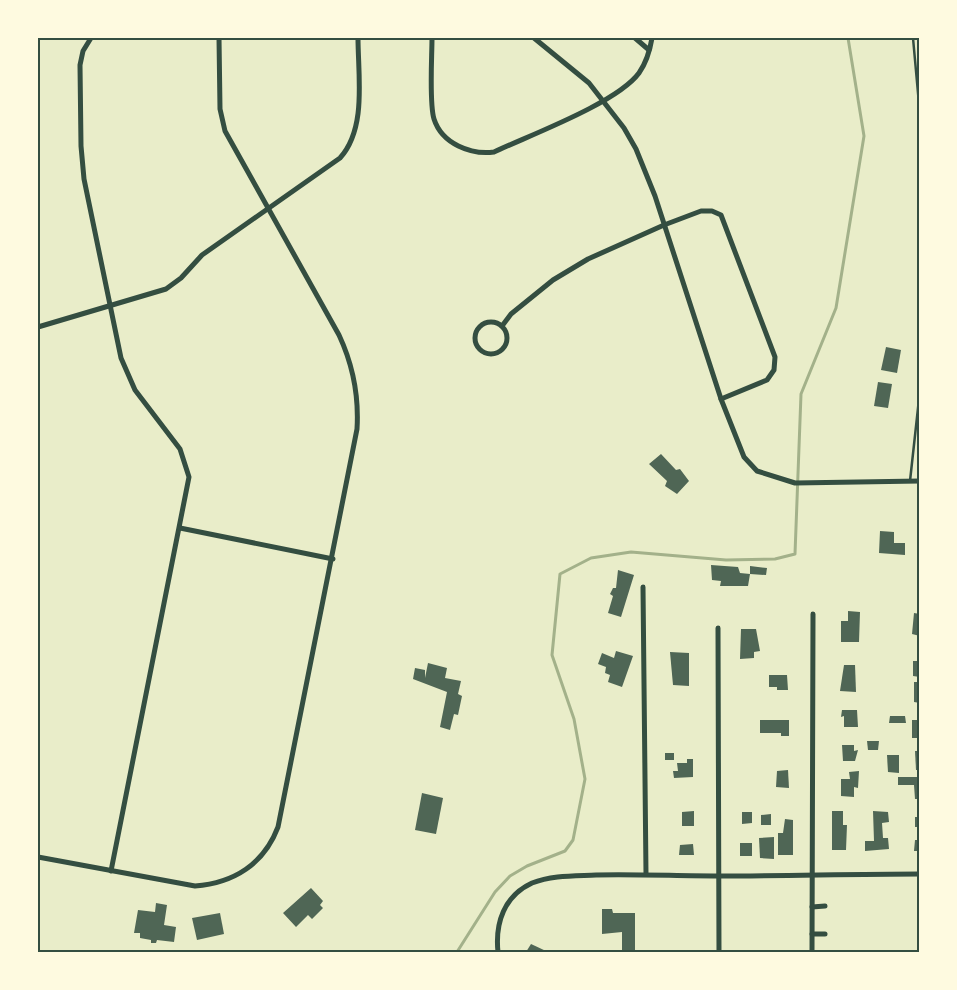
<svg xmlns="http://www.w3.org/2000/svg" width="957" height="990" font-family="Overpass,sans-serif">
<style>
.lines{fill:none;stroke-linecap:round;stroke-linejoin:round}
.stream{stroke:#a3b18a;stroke-width:3}
.building{fill:#4f6655}
.service{stroke:#344e41;stroke-width:2.5}
.minor{stroke:#344e41;stroke-width:5}
.neatline{fill:none;stroke:#344e41;stroke-width:2}
</style>
<rect width="100%" height="100%" fill="#e9edc9"/>
<g class="lines">
<polyline class="stream" points="457,952 495,892 510,876 527,866 565,851 573,840 585,779 574,719 552,655 560,574 591,558 631,552 726,560 775,559 795,554 801,394 836,308 864,136 848,38"/>
</g>
<g class="building">
<polygon points="886,347 901,350 897,373 881,370"/>
<polygon points="878,382 892,384 888,408 874,406"/>
<polygon points="661,454 676,470 680,469 689,481 677,494 665,486 667,481 649,464"/>
<polygon points="880,531 894,532 894,543 905,543 905,555 879,553"/>
<polygon points="711,565 738,567 740,573 750,574 748,586 720,586 721,581 712,580"/>
<polygon points="750,566 767,568 766,575 750,574"/>
<polygon points="618,570 634,575 621,617 608,613 613,596 610,594 613,588 616,588"/>
<polygon points="848,611 860,612 859,642 841,642 841,621 848,621"/>
<polygon points="914,613 920,614 920,636 912,634"/>
<polygon points="741,629 756,629 760,651 754,652 754,658 740,659"/>
<polygon points="616,651 633,656 622,687 608,682 610,675 605,673 606,667 598,664 602,653 614,658"/>
<polygon points="670,652 689,653 689,686 673,685"/>
<polygon points="913,661 920,661 920,677 913,676"/>
<polygon points="428,663 447,668 445,678 461,681 458,694 462,696 458,715 454,714 450,730 440,727 447,692 413,679 415,668 425,670 425,678"/>
<polygon points="844,665 855,665 856,692 840,691"/>
<polygon points="769,675 787,675 788,690 777,690 777,687 769,687"/>
<polygon points="914,682 920,682 920,703 914,702"/>
<polygon points="842,710 857,710 858,727 844,727 844,716 841,717"/>
<polygon points="890,716 905,716 906,723 889,723"/>
<polygon points="760,720 789,720 789,736 781,736 781,733 760,733"/>
<rect x="912" y="720" width="8" height="18"/>
<polygon points="867,741 879,741 878,750 868,750"/>
<polygon points="842,745 854,745 854,751 858,750 855,761 843,761"/>
<polygon points="915,751 920,751 920,770 916,770"/>
<rect x="665" y="753" width="9" height="7"/>
<polygon points="887,755 899,755 899,773 888,772"/>
<polygon points="687,759 693,759 693,777 674,778 673,771 678,771 677,763 687,763"/>
<polygon points="788,770 789,788 776,787 777,771"/>
<polygon points="859,771 858,788 854,787 854,797 841,796 841,779 850,779 849,772"/>
<polygon points="898,777 920,777 920,799 915,799 914,785 898,785"/>
<polygon points="422,793 443,798 436,834 415,830"/>
<polygon points="694,811 694,826 682,826 682,812"/>
<polygon points="832,811 843,811 843,825 847,825 846,850 832,850"/>
<polygon points="873,811 888,812 889,822 882,823 883,838 888,838 889,849 865,851 865,841 874,841"/>
<polygon points="742,812 752,812 752,823 742,824"/>
<polygon points="771,814 771,825 761,825 761,815"/>
<rect x="915" y="817" width="5" height="10"/>
<polygon points="785,819 793,820 793,855 778,855 778,833 783,833"/>
<polygon points="774,837 774,859 760,858 759,838"/>
<polygon points="915,840 920,840 920,851 914,851"/>
<rect x="740" y="843" width="12" height="13"/>
<polygon points="693,844 694,855 679,855 680,845"/>
<polygon points="311,888 323,901 320,905 323,908 312,919 308,915 296,927 283,913"/>
<polygon points="156,903 167,905 164,925 176,927 174,942 157,940 156,943 151,943 151,940 140,938 140,933 134,933 138,910 155,912"/>
<polygon points="602,909 612,909 613,913 635,913 635,952 622,952 622,932 602,934"/>
<polygon points="220,913 224,934 197,940 192,918"/>
<polygon points="531,944 546,951 546,952 526,952"/>
</g>
<g class="lines">
<g class="service">
<polyline points="913,38 920,115"/>
<polyline points="913,38 920,38"/>
<polyline points="910,481 920,390"/>
</g>
<g class="minor">
<polyline points="91,38 83,51 80,65 81,146 84,179 121,358 135,390 180,449 189,477 111,871"/>
<path d="M432,38C432,57 429,103 434,119C442,144 471,155 494,152C530,135 617,103 639,73C646,63 650,50 652,38"/>
<polyline points="534,38 589,83 624,128 636,149 655,196 721,399 744,457 757,471 795,483 920,481"/>
<polyline points="635,38 649,50"/>
<circle cx="491" cy="338" r="16"/>
<polyline points="502,326 511,314 553,280 588,259 664,225 701,211 712,211 721,215 775,357 774,370 767,380 721,399"/>
<path d="M38,327L166,289L181,278L202,255L340,158C367,128 358,76 358,38"/>
<polyline points="180,528 333,559"/>
<polyline points="643,587 646,874"/>
<polyline points="718,628 719,952"/>
<path d="M38,857L195,886C234,883 264,864 278,827L357,429C359,396 353,365 339,335L225,131L220,109L219,38"/>
<polyline points="812,907 825,906"/>
<polyline points="812,934 825,934"/>
<path d="M498,952C495,923 504,896 532,883C552,875 575,876 596,875C637,874 677,876 718,876C785,876 852,874 920,874"/>
<polyline points="812,952 813,614"/>
</g>
</g>
<rect width="957" height="990" fill="none" stroke="#fefae0" stroke-width="78"/>
<rect x="39" y="39" width="879" height="912" class="neatline"/>
</svg>
